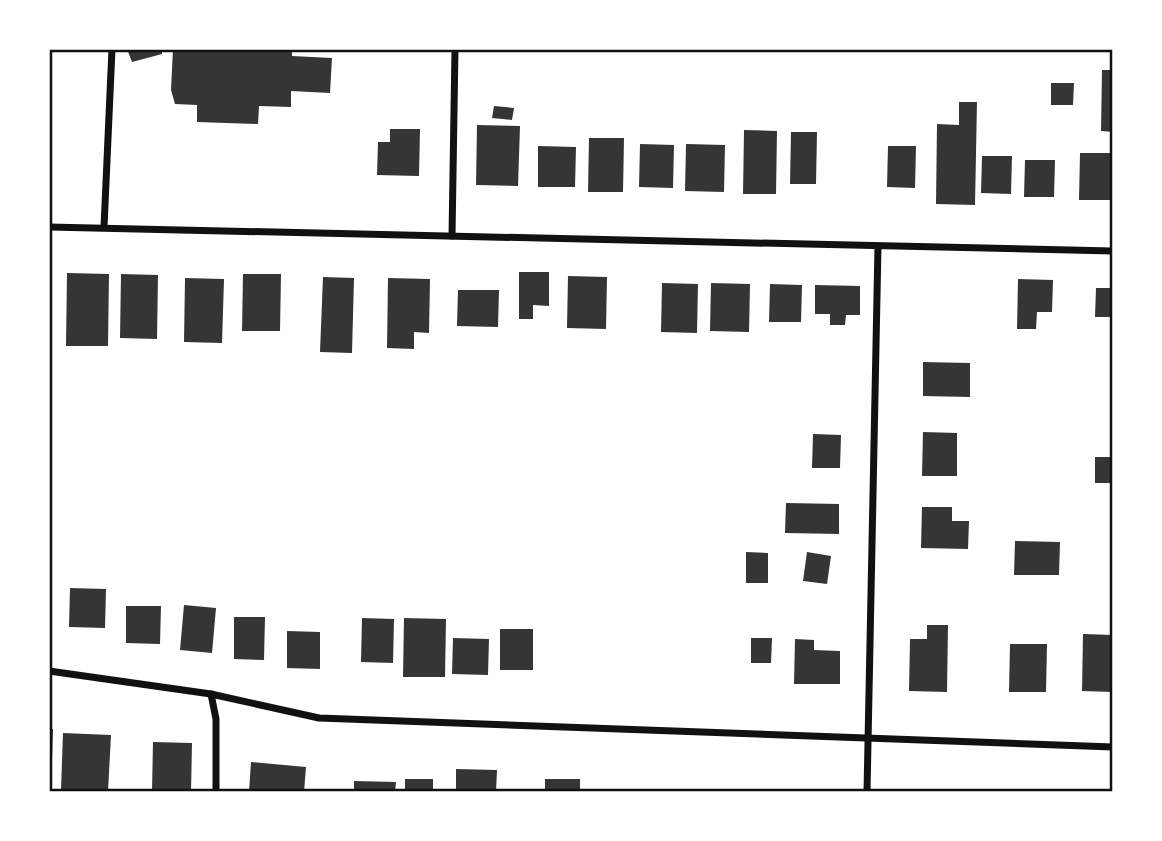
<svg xmlns="http://www.w3.org/2000/svg" width="1162" height="841" font-family="'PT Sans Narrow',sans-serif">
<style>
.building{fill:#353535}
.lines{fill:none;stroke-linecap:round;stroke-linejoin:round}
.minor{stroke:#111;stroke-width:7}
.neatline{fill:none;stroke:#111;stroke-width:2.5}
</style>
<rect width="100%" height="100%" fill="#fff"/>
<g class="building">
<polygon points="127,49 162,49 162,54 132,62"/>
<polygon points="173,49 292,49 292,56 332,58 330,93 291,91 291,107 259,106 258,124 197,122 197,105 175,104 171,90"/>
<polygon points="1102,70 1113,70 1113,132 1101,131"/>
<polygon points="1051,83 1074,83 1073,105 1051,105"/>
<polygon points="959,102 977,102 975,205 936,204 937,124 959,125"/>
<polygon points="494,106 514,108 512,120 492,118"/>
<polygon points="477,125 520,126 518,186 476,185"/>
<polygon points="390,129 420,129 419,176 377,175 378,142 390,142"/>
<polygon points="744,130 777,131 776,194 743,194"/>
<polygon points="791,132 817,132 816,184 790,184"/>
<polygon points="589,138 624,138 623,192 588,192"/>
<polygon points="640,144 674,145 673,188 639,187"/>
<polygon points="686,144 725,145 724,192 685,191"/>
<polygon points="538,146 576,147 575,187 538,187"/>
<polygon points="888,146 916,146 915,188 887,187"/>
<polygon points="1080,153 1111,153 1110,200 1079,200"/>
<polygon points="982,156 1012,156 1011,194 981,193"/>
<polygon points="1025,160 1055,160 1054,197 1024,197"/>
<polygon points="519,272 549,272 549,306 533,305 533,319 519,319"/>
<polygon points="67,273 109,274 108,346 66,346"/>
<polygon points="121,274 158,275 157,339 120,338"/>
<polygon points="243,274 281,274 280,331 242,331"/>
<polygon points="568,276 607,277 606,329 567,328"/>
<polygon points="323,277 354,278 352,353 320,352"/>
<polygon points="185,278 224,279 222,343 184,342"/>
<polygon points="388,278 430,279 429,333 414,332 414,349 387,348"/>
<polygon points="1018,279 1053,280 1052,312 1037,312 1036,329 1017,329"/>
<polygon points="662,283 698,284 697,333 661,332"/>
<polygon points="711,283 750,284 749,332 710,331"/>
<polygon points="770,284 802,285 801,322 769,322"/>
<polygon points="815,285 860,286 860,315 846,315 845,325 830,325 830,314 815,314"/>
<polygon points="1096,288 1113,288 1113,317 1095,317"/>
<polygon points="458,290 499,290 498,327 457,326"/>
<polygon points="923,362 970,363 970,397 923,396"/>
<polygon points="923,432 957,433 957,476 922,476"/>
<polygon points="813,434 841,435 840,468 812,468"/>
<rect x="1095" y="457" width="18" height="26"/>
<polygon points="786,503 839,504 839,534 785,533"/>
<polygon points="922,507 952,507 952,521 969,521 968,549 921,548"/>
<polygon points="1015,541 1060,542 1059,575 1014,575"/>
<polygon points="746,552 768,553 768,583 746,583"/>
<polygon points="807,552 831,556 827,584 803,581"/>
<polygon points="70,588 106,589 105,628 69,627"/>
<polygon points="184,605 216,608 212,653 180,650"/>
<polygon points="126,606 161,606 160,644 126,643"/>
<polygon points="234,617 265,617 264,660 234,659"/>
<polygon points="362,618 394,619 393,663 361,662"/>
<polygon points="404,618 446,619 445,677 403,677"/>
<polygon points="927,625 948,625 947,692 909,691 910,639 927,639"/>
<rect x="500" y="629" width="33" height="41"/>
<polygon points="287,631 320,632 320,669 287,668"/>
<polygon points="1083,634 1113,635 1113,692 1082,691"/>
<polygon points="453,638 489,639 488,675 452,674"/>
<polygon points="751,638 772,638 771,663 751,663"/>
<polygon points="795,639 814,640 814,650 840,651 840,684 794,684"/>
<polygon points="1010,644 1047,644 1046,692 1009,692"/>
<polygon points="49,729 53,729 52,760 49,760"/>
<polygon points="63,733 111,735 108,792 61,790"/>
<polygon points="153,742 192,743 191,792 152,792"/>
<polygon points="251,762 306,767 304,792 249,792"/>
<polygon points="456,769 497,770 496,792 456,792"/>
<rect x="405" y="779" width="28" height="13"/>
<rect x="545" y="779" width="35" height="13"/>
<polygon points="354,781 396,782 395,792 354,792"/>
<polygon points="595,789 630,790 630,792 595,792"/>
</g>
<g class="lines">
<g class="minor">
<polyline points="49,227 1113,251"/>
<polyline points="104,227 112,49"/>
<polyline points="452,236 455,49"/>
<polyline points="49,671 211,694 319,718 1113,747"/>
<polyline points="211,694 216,719 216,792"/>
<polyline points="867,792 878,246"/>
</g>
</g>
<rect width="1162" height="841" fill="none" stroke="#ffffff" stroke-width="102"/>
<rect x="51" y="51" width="1060" height="739" class="neatline"/>
</svg>
